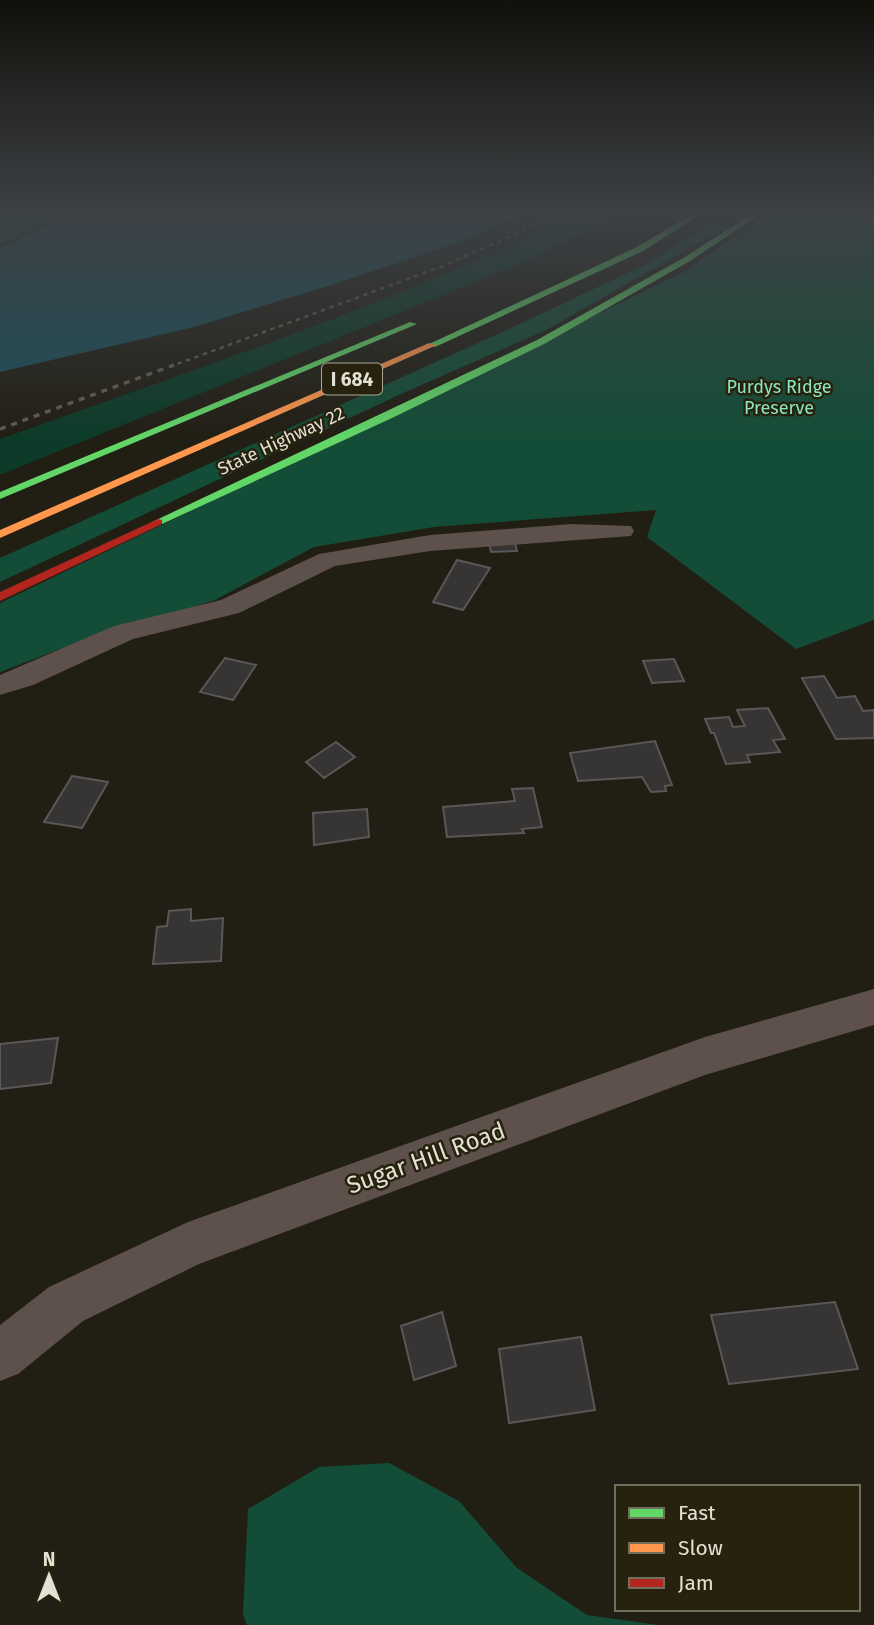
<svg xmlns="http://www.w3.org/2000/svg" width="874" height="1625" font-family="'Fira Sans',sans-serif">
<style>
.green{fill:#0d3b29}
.forest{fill:#144d37}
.water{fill:#1b4f58}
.building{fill:#373434;stroke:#595757;stroke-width:2}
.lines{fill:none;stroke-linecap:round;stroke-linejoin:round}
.street{fill:#5e514b;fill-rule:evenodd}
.fast{fill:#63d668;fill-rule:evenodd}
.slow{fill:#ff974d;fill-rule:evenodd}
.jam{fill:#b3261e;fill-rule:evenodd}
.rail-far1{stroke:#615a53;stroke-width:2.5;stroke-dasharray:4.5 4.5;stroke-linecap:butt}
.rail{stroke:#615a53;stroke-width:3.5;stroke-dasharray:6 6;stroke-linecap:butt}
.labels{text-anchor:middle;stroke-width:5;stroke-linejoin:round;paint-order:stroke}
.far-park-label{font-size:18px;fill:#89e6be;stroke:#27220e}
.far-street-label{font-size:18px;fill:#e3e0d4;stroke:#27220e}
.shield{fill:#27220e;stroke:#aba799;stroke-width:2}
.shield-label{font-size:19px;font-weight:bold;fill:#e3e0d4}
.near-street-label{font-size:24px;fill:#e3e0d4;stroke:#27220e}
</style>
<rect width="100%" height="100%" fill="#211e14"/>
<path class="green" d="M581,213H622L515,266L0,475V439C196,369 393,304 581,213Z"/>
<g class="forest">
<polygon points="0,213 67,213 0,245"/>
<polygon points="769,213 874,213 874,620 796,649 647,537 656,510 434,527 314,547 215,600 63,648 0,672 0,603 684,272"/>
<polygon points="711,224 727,227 546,330 401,394 0,582 0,558 509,329 649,263"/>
<polygon points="389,1463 459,1501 517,1568 587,1615 659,1625 247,1625 243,1615 248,1509 319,1467"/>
</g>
<polygon class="water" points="75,213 528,213 457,243 328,286 190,328 0,372 0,248"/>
<g class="building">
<polygon points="513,535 517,551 491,552 488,537"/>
<polygon points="457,560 490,568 463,610 433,602"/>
<polygon points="225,658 256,665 233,700 200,692"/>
<polygon points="674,659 684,681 652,683 643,661"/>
<polygon points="824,676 837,698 855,696 863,711 874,710 874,738 836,739 802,678"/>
<polygon points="768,708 785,739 773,740 780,752 747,755 750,762 726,764 714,733 711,733 705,719 729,717 733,727 745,726 737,710"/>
<polygon points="655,741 672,785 665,786 666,791 651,792 642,777 578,781 570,753"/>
<polygon points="336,742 355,757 324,778 306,762"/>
<polygon points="72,776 108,782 82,828 44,822"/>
<polygon points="533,788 542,827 522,829 524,833 447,837 443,807 515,801 512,789"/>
<polygon points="367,809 369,837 314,845 313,813"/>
<polygon points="191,909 191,921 223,918 221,961 153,964 157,927 167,926 169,911"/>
<polygon points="58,1038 51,1083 0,1089 0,1044"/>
<polygon points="835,1302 858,1369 729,1384 711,1315"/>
<polygon points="442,1312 456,1366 414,1380 401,1326"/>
<polygon points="581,1337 595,1410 509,1423 499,1349"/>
</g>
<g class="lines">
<g class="street">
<polygon points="571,524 631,526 634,531 631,536 430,551 335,566 239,613 133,639 33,685 0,695 0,675 114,626 221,600 319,554 430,535"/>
<polygon points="874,989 874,1025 705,1075 199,1264 83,1321 18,1374 0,1381 0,1325 49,1287 188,1222 705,1037"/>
</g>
<g class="fast">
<polygon points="694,213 703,213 643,251 435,347 427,345 637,247"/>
<polygon points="753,213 762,213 690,261 544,344 392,418 162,524 154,524 152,522 537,340 685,257"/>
<polygon points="410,322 417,324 0,499 0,492"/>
</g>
<polygon class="slow" points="429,343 437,345 0,538 0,530"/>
<polygon class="jam" points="158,519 162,520 162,524 0,601 0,592"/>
<polyline class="rail-far1" points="169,367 443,266 563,213"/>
<polyline class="rail" points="0,429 174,365"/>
</g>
<linearGradient id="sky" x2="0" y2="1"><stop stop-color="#12100b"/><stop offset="0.48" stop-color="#3d4145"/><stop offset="1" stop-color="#3d4145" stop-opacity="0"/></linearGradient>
<rect width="874" height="440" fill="url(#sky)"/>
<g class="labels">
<g class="far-park-label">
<text x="779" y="393">Purdys Ridge<tspan x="779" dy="21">Preserve</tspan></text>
</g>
<g class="far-street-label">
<text transform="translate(281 441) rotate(-25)" y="6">State Highway 22</text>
</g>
<rect class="shield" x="322" y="363.5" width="60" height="31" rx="5"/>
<g class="shield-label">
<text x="352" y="386">I 684</text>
</g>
<g class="near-street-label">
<text transform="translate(426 1158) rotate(-20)" y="8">Sugar Hill Road</text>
</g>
</g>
<rect x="615" y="1485" width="245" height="126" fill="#27220e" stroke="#726e5d" stroke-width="2"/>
<rect x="629" y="1508" width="35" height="10" fill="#63d668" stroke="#726e5d" stroke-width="2"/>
<text x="678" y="1520" font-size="21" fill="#e3e0d4">Fast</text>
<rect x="629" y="1543" width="35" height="10" fill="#ff974d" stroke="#726e5d" stroke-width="2"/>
<text x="678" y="1555" font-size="21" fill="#e3e0d4">Slow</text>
<rect x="629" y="1578" width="35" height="10" fill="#b3261e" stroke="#726e5d" stroke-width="2"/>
<text x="678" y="1590" font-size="21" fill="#e3e0d4">Jam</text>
<g transform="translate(49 1576)" stroke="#27220e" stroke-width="5" paint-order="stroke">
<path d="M0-5L12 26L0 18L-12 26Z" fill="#e3e0d4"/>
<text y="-10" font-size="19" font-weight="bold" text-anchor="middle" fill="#e3e0d4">N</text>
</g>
</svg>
